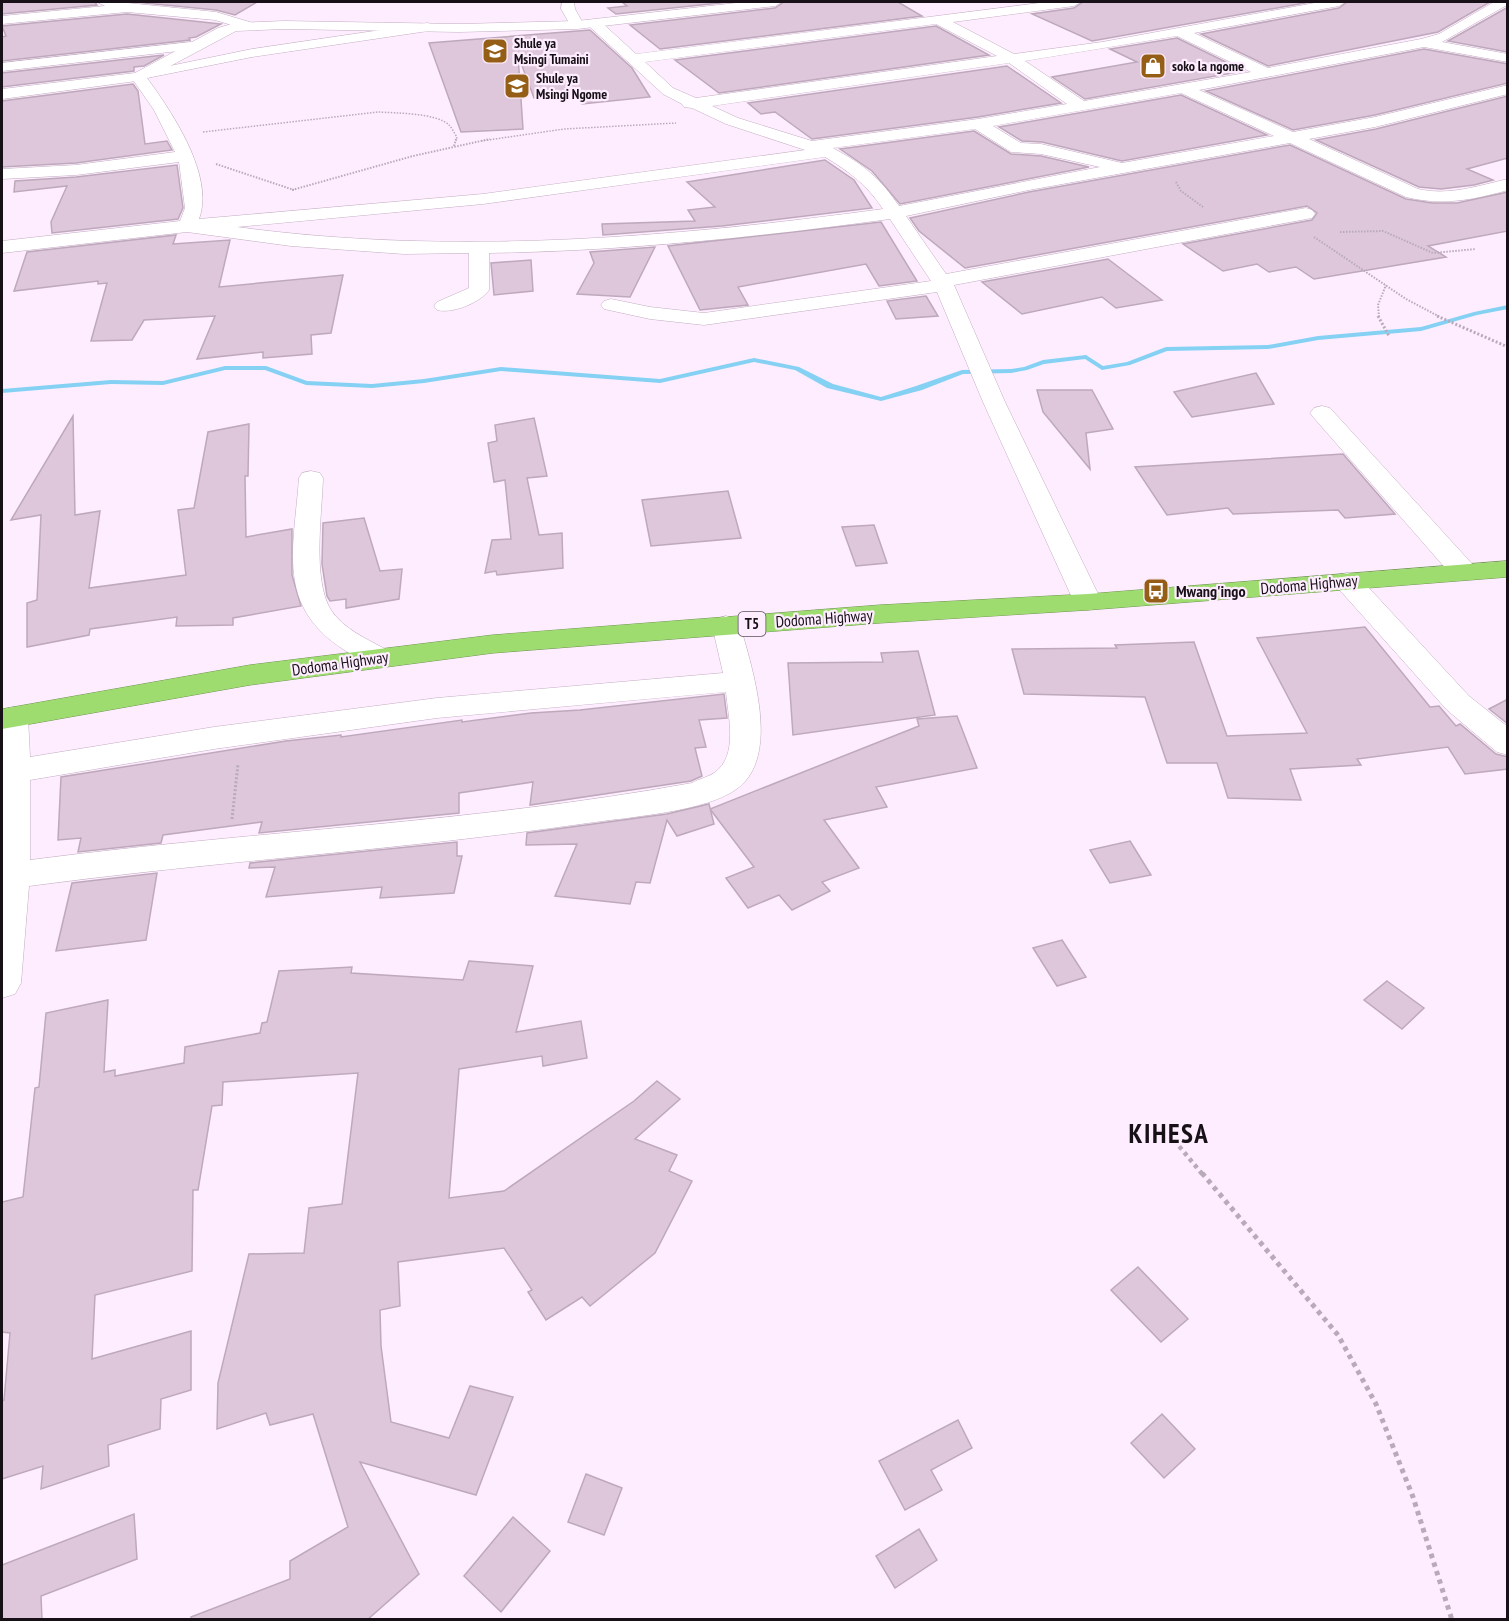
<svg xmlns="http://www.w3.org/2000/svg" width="1509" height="1621" font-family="'PT Sans Narrow',sans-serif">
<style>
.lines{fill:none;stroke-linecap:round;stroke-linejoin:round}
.stream{fill:#84d1f4;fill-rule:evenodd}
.building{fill:#dec7db;stroke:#bea8bb;stroke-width:1.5}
.street-casing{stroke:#c2adc1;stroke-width:1}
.secondary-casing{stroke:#c2adc1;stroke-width:1}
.highway-casing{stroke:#6f9551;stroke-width:1}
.path-far4{stroke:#b8aab8;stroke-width:1.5;stroke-dasharray:1.5 1.5;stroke-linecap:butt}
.path-far3{stroke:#b8aab8;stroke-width:2;stroke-dasharray:1.5 1.5;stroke-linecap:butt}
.path-far2{stroke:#b8aab8;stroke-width:3;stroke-dasharray:2 2;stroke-linecap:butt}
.path-far1{stroke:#b8aab8;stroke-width:4.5;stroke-dasharray:4 4;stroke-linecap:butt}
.path{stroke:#b8aab8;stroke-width:5;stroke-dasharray:4.5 4.5;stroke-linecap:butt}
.street{fill:#fff;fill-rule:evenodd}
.secondary{fill:#fff;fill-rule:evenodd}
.highway{fill:#9edc70;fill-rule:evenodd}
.labels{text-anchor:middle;stroke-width:4.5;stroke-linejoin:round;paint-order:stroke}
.far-poi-label{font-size:14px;font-weight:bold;fill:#171017;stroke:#feedfe;text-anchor:start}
.shield{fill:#feedfe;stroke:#5c525c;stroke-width:1.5}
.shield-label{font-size:15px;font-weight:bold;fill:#171017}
.street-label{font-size:16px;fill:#171017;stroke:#feedfe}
.poi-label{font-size:16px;font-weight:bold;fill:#171017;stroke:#feedfe;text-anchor:start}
.near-district-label{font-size:27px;font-weight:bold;letter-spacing:1.5px;fill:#171017;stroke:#feedfe}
</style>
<rect width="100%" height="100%" fill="#feedfe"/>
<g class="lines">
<polygon class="stream" points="1508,305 1508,309 1477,315 1421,331 1318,340 1268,349 1167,351 1130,365 1102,370 1085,359 1044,364 1027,370 1011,373 963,374 922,390 881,401 827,388 795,370 754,362 660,383 501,371 424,383 372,388 306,385 265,370 225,370 163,385 111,384 2,393 2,389 111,380 163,381 225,366 266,366 307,381 372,384 424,379 501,367 660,379 754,358 799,367 833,384 881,397 916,386 962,370 1011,369 1024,367 1043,360 1086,355 1103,366 1127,362 1166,347 1268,345 1318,336 1421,327 1474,312"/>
</g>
<g class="building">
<polygon points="2,2 95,2 97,5 2,14"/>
<polygon points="135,2 257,2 235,15 216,10"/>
<polygon points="622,2 729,2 616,14 608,8 627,6"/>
<polygon points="784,2 898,2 922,16 660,49 630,25 775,8"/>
<polygon points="1083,2 1310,2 1092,41 1032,14 1074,8"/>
<polygon points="1347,2 1490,2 1438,32 1268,66 1201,34 1339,8"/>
<polygon points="1508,7 1508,52 1448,41"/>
<polygon points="127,14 221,24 196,37 189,38 190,40 2,61 2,37 6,36 2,26"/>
<polygon points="936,26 989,55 719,93 675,60"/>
<polygon points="590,30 632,68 650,97 582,104 577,94 534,98 518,55 523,129 461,132 429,43"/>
<polygon points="1177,38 1244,71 1085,99 1052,77 1137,62 1110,49"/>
<polygon points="1424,49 1508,64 1508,83 1375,115 1293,130 1206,91"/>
<polygon points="164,55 144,66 134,67 134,71 2,87 2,73"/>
<polygon points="1007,66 1061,103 978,117 812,139 775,112 761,114 748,103"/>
<polygon points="133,84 138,91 145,144 167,141 172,150 76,163 2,167 2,101"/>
<polygon points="1181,95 1267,135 1122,161 1042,142 1022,141 999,127"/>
<polygon points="1508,96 1508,158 1467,169 1493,180 1474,185 1441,189 1419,187 1316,140 1376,129"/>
<polygon points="974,131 1011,154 1041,156 1089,167 900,204 872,171 840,149"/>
<polygon points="1290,145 1406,199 1432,203 1457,203 1508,192 1508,231 1428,246 1446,257 1314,279 1296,267 1269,272 1257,264 1223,271 1183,244 1312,220 1317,213 1307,206 965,268 919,231 910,218 1029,192"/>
<polygon points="825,160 854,180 872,208 722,226 603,235 602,224 695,221 688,210 715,207 687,182"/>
<polygon points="177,165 183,208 178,219 52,233 51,222 67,186 14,192 15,181 76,177"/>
<polygon points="881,222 917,281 879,286 866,264 738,287 748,305 700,310 668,246"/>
<polygon points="176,235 173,244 230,240 219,287 343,275 331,333 311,335 312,354 263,358 263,352 197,359 215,316 144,320 132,340 91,341 107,283 98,284 98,281 14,291 27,252"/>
<polygon points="655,247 630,297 577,294 594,263 590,252"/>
<polygon points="1108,259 1162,300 1116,308 1102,297 1022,314 982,282"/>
<polygon points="531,260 533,291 494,295 491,263"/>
<polygon points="926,296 938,316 896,319 887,301"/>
<polygon points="1256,373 1274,404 1192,417 1174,392"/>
<polygon points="1037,390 1092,390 1113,429 1086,433 1090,469 1043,412"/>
<polygon points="73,416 75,515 100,511 89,588 186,575 178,510 194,508 208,432 249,424 248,476 245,476 246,537 292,529 292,575 301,606 233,618 233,625 176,626 177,617 90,629 89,635 27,647 27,603 37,600 41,515 11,520"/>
<polygon points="534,418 547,476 527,478 539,535 562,533 563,568 497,575 496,571 485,573 492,540 511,539 505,480 494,482 488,443 497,441 495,425"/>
<polygon points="1343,454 1395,514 1345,518 1338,510 1233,514 1228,508 1167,515 1135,467"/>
<polygon points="728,491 741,538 651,546 642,500"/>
<polygon points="364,518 380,571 402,569 399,599 346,608 346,599 330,601 327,596 322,564 323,523"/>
<polygon points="874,525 887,563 856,566 842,527"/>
<polygon points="1365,627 1430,707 1439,706 1456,726 1460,724 1496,754 1508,757 1508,769 1465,774 1448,747 1357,759 1361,765 1290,769 1301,800 1228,798 1217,763 1167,763 1145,697 1024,694 1012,649 1117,648 1115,645 1194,642 1227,736 1307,733 1257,638"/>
<polygon points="918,651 935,715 793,735 788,663 883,662 881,653"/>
<polygon points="724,694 727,718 699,720 706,747 695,748 702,776 691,781 530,805 533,782 459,793 459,813 259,833 262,822 163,835 161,843 78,852 81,838 58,840 61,777 286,741 341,735 341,737 462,720 462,722 531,713 580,710"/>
<polygon points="1508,699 1508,724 1489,709"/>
<polygon points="957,716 977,768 876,787 887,807 824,820 859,868 822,882 830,891 792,910 779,895 748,908 726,878 754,867 710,809 919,726 917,719"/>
<polygon points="709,804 714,824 677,836 667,820 650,883 636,882 630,904 555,896 577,844 526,845 527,833 667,814"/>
<polygon points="1130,841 1151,875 1110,883 1090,850"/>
<polygon points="457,842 457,856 462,856 454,893 380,898 382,887 266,897 275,867 249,868 250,863"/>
<polygon points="157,873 146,940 56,951 72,883"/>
<polygon points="1062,940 1086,977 1057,986 1033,948"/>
<polygon points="469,961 533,966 516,1032 581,1021 587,1058 543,1066 542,1056 459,1069 449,1198 504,1191 634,1101 657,1081 680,1099 635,1139 677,1155 669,1171 692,1181 655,1253 590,1306 582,1297 546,1320 528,1292 532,1290 504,1248 398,1262 400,1306 380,1310 381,1346 391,1422 449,1438 470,1386 513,1397 476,1495 360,1462 419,1574 367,1620 192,1620 191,1617 290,1579 290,1561 348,1527 313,1414 270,1425 266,1413 217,1429 218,1383 249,1254 304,1253 309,1208 342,1204 358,1073 223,1082 222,1105 212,1106 198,1190 193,1190 192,1271 95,1295 92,1359 191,1331 191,1390 161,1399 160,1429 108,1445 109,1466 41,1489 43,1466 2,1479 2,1401 4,1400 10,1333 2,1332 2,1202 23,1197 35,1088 39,1087 46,1013 108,1000 104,1072 115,1070 115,1076 184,1063 185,1047 260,1033 262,1023 267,1022 279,971 352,967 351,973 463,980"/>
<polygon points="1387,981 1424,1008 1402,1029 1364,1000"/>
<polygon points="1138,1267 1188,1319 1161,1342 1111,1290"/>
<polygon points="1162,1414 1195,1449 1164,1478 1131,1443"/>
<polygon points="958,1420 972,1448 931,1470 942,1490 905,1510 879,1461"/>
<polygon points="586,1474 622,1488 604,1535 568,1522"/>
<polygon points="134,1514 137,1559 41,1596 42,1620 2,1620 2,1565"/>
<polygon points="513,1517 550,1551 501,1612 464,1576"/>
<polygon points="919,1529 937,1560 895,1588 876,1556"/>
</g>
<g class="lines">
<g class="street-casing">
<g id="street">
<polygon points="97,2 118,2 216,12 253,23 255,26 248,30 215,20 127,12 2,24 2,16 105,6"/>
<polygon points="562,2 574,2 575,9 584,25 582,28 572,28 561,9"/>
<path d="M1047,2H1081L1074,6L953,22L1014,54L1102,42L1320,2H1345L1339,6L1194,33L1268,68L1421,39L1439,34L1494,2H1508L1507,5L1442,42L1508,54V62L1424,47L1199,90L1293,132L1375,117L1508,85V94L1375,127L1309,139L1418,189C1449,196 1477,186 1508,179V190C1472,200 1442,206 1406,197L1290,143L1029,190L906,216L946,274L1306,208L1312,210L1315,214L1312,218L954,285L1005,402L1102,602L1098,608L1088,610L1078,608L1074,602L983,402L937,292L704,325L650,319L604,309L601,305L604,301L611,299L650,307L704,313L931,281L890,219C757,237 623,251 489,253V290C480,303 452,314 437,310L434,306L437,302L469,288V253L404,254L291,246L187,232L2,253V241L180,221L185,208L179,162L76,175L2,179V169L76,165L175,152L154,110L131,77L134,74L143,73L150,70L252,49L428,23L435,27L428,31L252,57L147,78C172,112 215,176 199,219L483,194L805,150L726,124L692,108L684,107L682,104L663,94L590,27L588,24L590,21H600L636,54ZM936,24L997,56L696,98L673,88L645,62ZM1177,36L1251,72L1084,101L1025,61ZM1009,63L1067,104L978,119L812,141L738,118L712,106ZM1181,93L1274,136L1122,163L1041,144L1021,143L993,126ZM975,129L1011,152L1041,154L1100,167L899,206C880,178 864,165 833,148ZM825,157C850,172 867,185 883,209C669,238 451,256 237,227L483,204Z"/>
<polygon points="191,42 198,46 196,49 2,71 2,63"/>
<polygon points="1322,406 1330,408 1474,566 1478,572 1474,578 1464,580 1454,578 1314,418 1310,413 1314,408"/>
<path d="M311,471L320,473L323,478C322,513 312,580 331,610C343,629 369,640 387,650L392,657L387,664C370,668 360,660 346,651C275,607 294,549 299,478L302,473Z"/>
<polygon points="1347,573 1357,575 1469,696 1508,727 1508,755 1497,752 1447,710 1337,587 1333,581 1337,575"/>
<path d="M726,616L736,619L740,625C752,668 781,755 738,788C707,812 628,817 588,823C403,850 215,861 29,886L21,983L15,994L2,998V710L13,707L24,710L28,717L30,757L214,727L437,698L723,673L712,625L716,619ZM726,692C728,716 739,756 714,773C708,777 699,779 692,783C473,823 251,831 30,860V780L214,749L437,718Z"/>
</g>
</g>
<g class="secondary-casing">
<polygon id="secondary" points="745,2 782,2 775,6 577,29 459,32 284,29 236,31 144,80 2,99 2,89 135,73 218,28 235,23 284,21 459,24 577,21"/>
</g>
<g class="highway-casing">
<polygon id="highway" points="1508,561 1508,577 1088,610 880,623 493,653 250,685 2,729 2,709 250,665 493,635 880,605 1088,594"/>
</g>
<g class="path-far4">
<path d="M203,132L378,112C395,113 437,113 449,125C452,128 454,133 457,137L456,141"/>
<polyline points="481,141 564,129 676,123"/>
</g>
<g class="path-far3">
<polyline points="454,146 456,139"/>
<polyline points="216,164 294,190"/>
<polyline points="1176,182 1181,191 1203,207"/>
<polyline points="292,190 413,156 490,139"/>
<polyline points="1340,232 1383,231 1433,253 1476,249"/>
<polyline points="1314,237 1406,299 1440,317"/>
<polyline points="1379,317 1378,305 1386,285"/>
</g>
<g class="path-far2">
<polyline points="1378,316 1389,336"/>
<polyline points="1437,316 1508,347"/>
<polyline points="232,819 238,764"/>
</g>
<polyline class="path-far1" points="1169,1134 1203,1175"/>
<polyline class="path" points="1202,1173 1338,1335 1376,1404 1413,1497 1452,1620"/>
<use href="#street" class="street"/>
<use href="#secondary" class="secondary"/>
<use href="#highway" class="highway"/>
</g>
<defs>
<g id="school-square" transform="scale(1.35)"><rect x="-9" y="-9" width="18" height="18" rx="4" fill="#955e17" stroke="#feedfe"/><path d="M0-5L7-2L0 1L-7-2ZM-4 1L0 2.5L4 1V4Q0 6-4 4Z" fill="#fff"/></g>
<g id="shop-square" transform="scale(1.35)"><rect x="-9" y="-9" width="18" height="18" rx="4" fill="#955e17" stroke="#feedfe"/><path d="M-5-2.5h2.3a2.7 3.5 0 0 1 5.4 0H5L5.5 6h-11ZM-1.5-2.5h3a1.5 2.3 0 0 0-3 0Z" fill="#fff"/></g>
<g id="bus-square" transform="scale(1.35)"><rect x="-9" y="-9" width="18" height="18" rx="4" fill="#955e17" stroke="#feedfe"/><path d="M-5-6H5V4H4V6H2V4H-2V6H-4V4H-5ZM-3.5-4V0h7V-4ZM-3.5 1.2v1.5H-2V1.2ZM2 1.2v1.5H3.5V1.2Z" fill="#fff"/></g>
</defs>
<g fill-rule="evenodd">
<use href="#school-square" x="495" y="51"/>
<use href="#shop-square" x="1153" y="66"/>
<use href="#school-square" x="517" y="86"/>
<use href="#bus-square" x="1156" y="591"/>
</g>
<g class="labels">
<g class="far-poi-label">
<text x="514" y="48">Shule ya<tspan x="514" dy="16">Msingi Tumaini</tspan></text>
<text x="1172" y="71">soko la ngome</text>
<text x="536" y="83">Shule ya<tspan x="536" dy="16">Msingi Ngome</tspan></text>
</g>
<rect class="shield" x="738.5" y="612" width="27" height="24" rx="4.5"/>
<g class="shield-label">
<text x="752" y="629">T5</text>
</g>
<g class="street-label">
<text transform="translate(1309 584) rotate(-5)" y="6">Dodoma Highway</text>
<text transform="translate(824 618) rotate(-4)" y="6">Dodoma Highway</text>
<text transform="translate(340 663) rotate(-8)" y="6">Dodoma Highway</text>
</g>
<g class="poi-label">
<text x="1176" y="597">Mwang'ingo</text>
</g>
<g class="near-district-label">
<text x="1169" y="1143">KIHESA</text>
</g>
</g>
<rect width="1509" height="1621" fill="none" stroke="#171017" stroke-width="6"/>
</svg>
